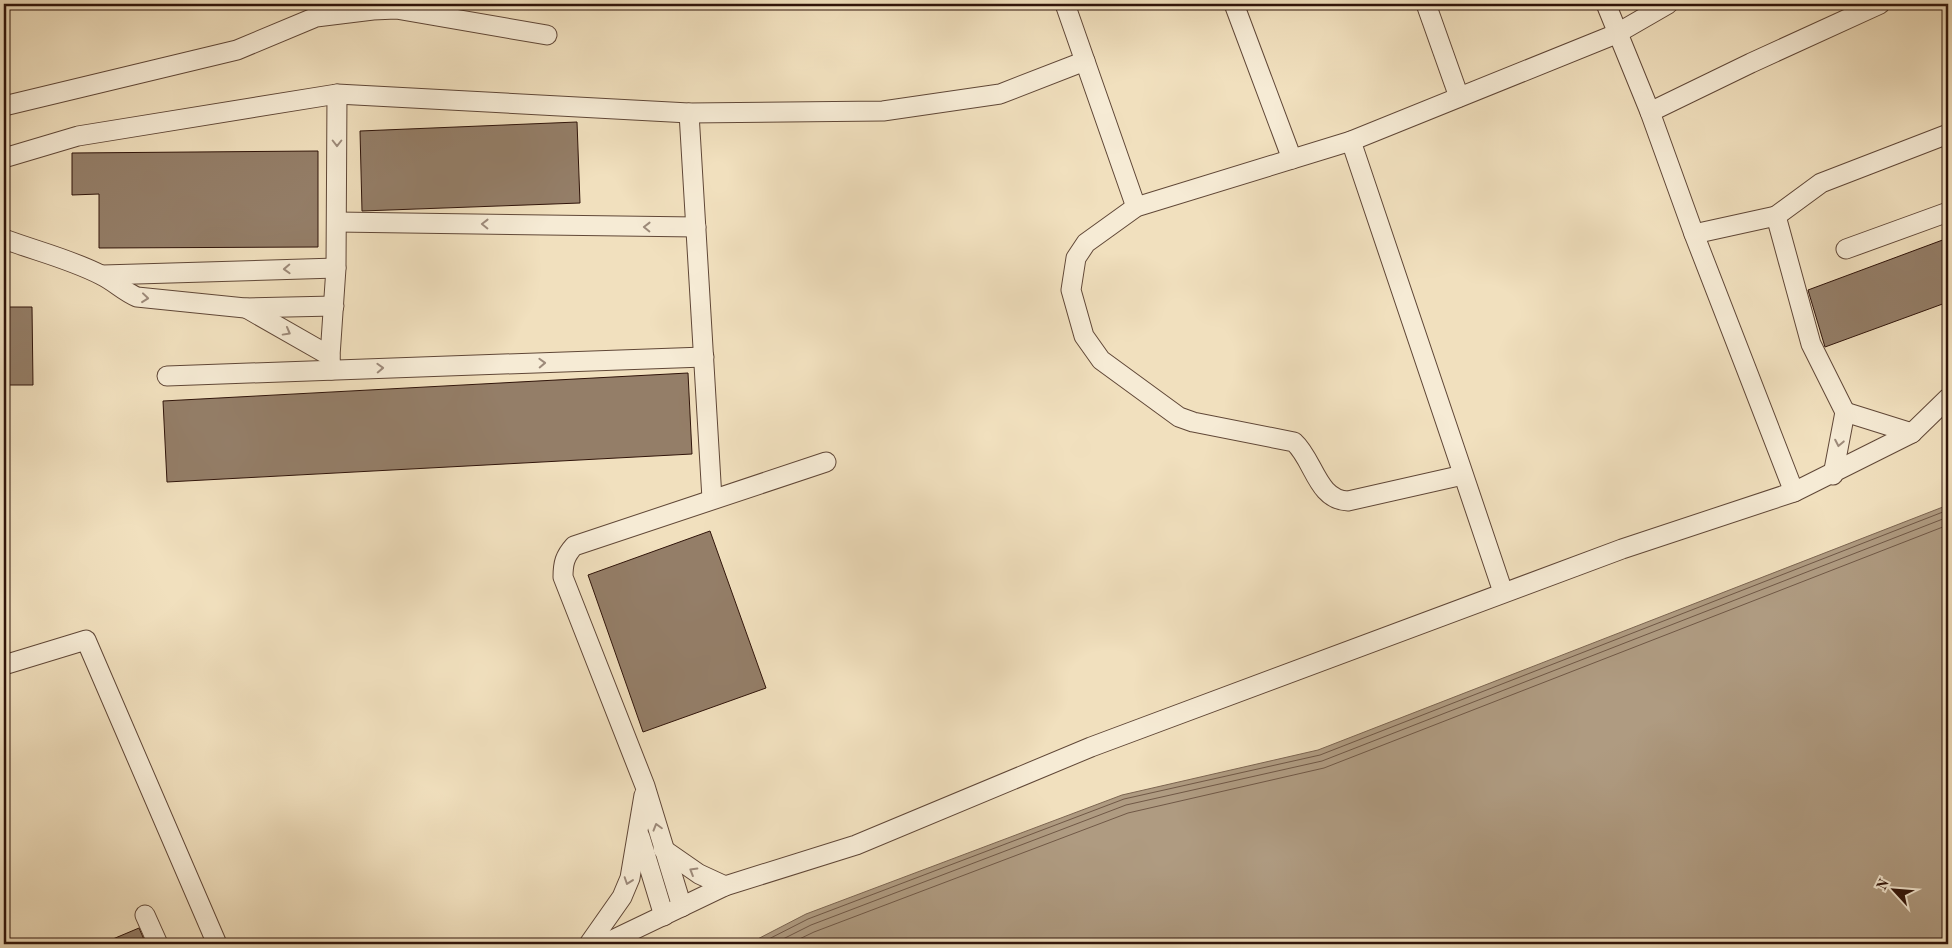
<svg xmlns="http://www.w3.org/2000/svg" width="1952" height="948" font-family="'Old Standard TT',serif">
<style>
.water{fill:#af9b81;stroke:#7c6551}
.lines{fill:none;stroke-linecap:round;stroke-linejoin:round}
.shore{stroke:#705846;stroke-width:1}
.building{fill:#947e68;stroke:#30140a}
.minor-casing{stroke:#604737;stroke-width:21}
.minor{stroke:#f6ebd5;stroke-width:19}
.oneway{stroke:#9d8a7a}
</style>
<rect width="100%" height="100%" fill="#f1e0be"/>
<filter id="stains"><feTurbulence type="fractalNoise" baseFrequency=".004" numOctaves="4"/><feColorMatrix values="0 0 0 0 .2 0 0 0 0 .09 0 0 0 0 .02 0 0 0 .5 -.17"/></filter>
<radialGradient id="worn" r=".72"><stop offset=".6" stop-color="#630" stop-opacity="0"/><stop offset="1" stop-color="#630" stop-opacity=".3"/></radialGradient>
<polygon class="water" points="1948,505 1948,944 748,944 806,914 1122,795 1318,750"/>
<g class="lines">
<g class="shore">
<polyline points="759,944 808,919 1124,799 1320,755 1948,510"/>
<polyline points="773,944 811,925 1126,805 1322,761 1948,517"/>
<polyline points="789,944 814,932 1128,813 1324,768 1948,525"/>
</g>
</g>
<g class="building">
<polygon points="577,122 580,203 362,211 360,131"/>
<polygon points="318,151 318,247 99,248 99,194 72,195 72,153"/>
<polygon points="1948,238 1948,302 1825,347 1808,290"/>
<polygon points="4,307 32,307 33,385 4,385"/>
<polygon points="688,373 692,454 167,482 163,401"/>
<polygon points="710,531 766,688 643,732 588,575"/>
<polygon points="139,928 146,944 101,944"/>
</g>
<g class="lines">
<g class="minor-casing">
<g id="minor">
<polyline points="1065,4 1136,207"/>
<polyline points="1234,4 1292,159"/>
<polyline points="1426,4 1459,97"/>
<polyline points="1606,4 1650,112 1694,234 1794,492"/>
<polyline points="4,106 237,50 316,17 373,10 396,9 547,35"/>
<polyline points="1650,112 1751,63 1880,4"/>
<polyline points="689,113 712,499"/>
<polyline points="1351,141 1503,592"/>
<polyline points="4,158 78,136 337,94 689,113 883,111 1000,94 1085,61"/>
<polyline points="1776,216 1821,183 1948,134"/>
<polyline points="337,222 696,227"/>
<polyline points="1694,234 1776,216 1811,344 1845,412 1833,475"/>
<path d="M4,239C36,251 70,259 101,275C114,281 123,291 137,297L245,308L334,306"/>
<polyline points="1846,249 1948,212"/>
<polyline points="103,275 336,268"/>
<polyline points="246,308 330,356"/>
<polyline points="331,370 330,356 336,268 337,94"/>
<polyline points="167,376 704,357"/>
<polyline points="1845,412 1912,433"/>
<path d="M1463,475L1348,501C1317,500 1314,460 1294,442L1193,422L1179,417L1101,360L1084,336L1071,290L1076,258L1086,243L1136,207L1351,141L1616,34L1668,4"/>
<polyline points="4,665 86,640 217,944"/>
<polyline points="640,837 664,916"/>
<polyline points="663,849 699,874 725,886"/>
<path d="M682,907L645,786L563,577C563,563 565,556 574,546L826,462"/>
<polyline points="145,915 158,944"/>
<polyline points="589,944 622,897 630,878 644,795"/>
<polyline points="604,944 725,886 856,845 1091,747 1622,549 1794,492 1912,433 1948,398"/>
</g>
</g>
<use href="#minor" class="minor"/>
</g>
<defs><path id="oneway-chevron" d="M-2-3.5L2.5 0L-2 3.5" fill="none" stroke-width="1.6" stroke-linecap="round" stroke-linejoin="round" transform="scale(1.25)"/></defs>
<g class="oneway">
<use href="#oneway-chevron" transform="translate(337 143) rotate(90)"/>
<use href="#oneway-chevron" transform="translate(485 224) rotate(-179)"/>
<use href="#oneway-chevron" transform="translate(647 227) rotate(-179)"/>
<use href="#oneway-chevron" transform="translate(287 269) rotate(178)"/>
<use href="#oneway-chevron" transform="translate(145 298) rotate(6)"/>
<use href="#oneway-chevron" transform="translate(287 332) rotate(29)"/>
<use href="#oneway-chevron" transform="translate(542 363) rotate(-2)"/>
<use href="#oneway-chevron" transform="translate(380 368) rotate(-2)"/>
<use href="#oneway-chevron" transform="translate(1839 443) rotate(101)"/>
<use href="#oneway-chevron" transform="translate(657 827) rotate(-106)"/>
<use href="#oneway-chevron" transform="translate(693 871) rotate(-149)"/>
<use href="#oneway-chevron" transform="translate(628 881) rotate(109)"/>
</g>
<rect width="1952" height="948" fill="none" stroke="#f1e0be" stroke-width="20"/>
<rect x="5" y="5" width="1942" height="938" fill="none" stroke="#30140a" stroke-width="2.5"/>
<rect x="10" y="10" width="1932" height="928" fill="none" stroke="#30140a"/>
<g transform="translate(1894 890) rotate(296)" stroke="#f6ebd5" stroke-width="4" paint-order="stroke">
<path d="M0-4L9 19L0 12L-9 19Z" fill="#30140a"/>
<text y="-8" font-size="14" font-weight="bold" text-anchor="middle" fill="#30140a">N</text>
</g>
<rect width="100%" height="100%" filter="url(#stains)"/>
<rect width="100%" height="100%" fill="url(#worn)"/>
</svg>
